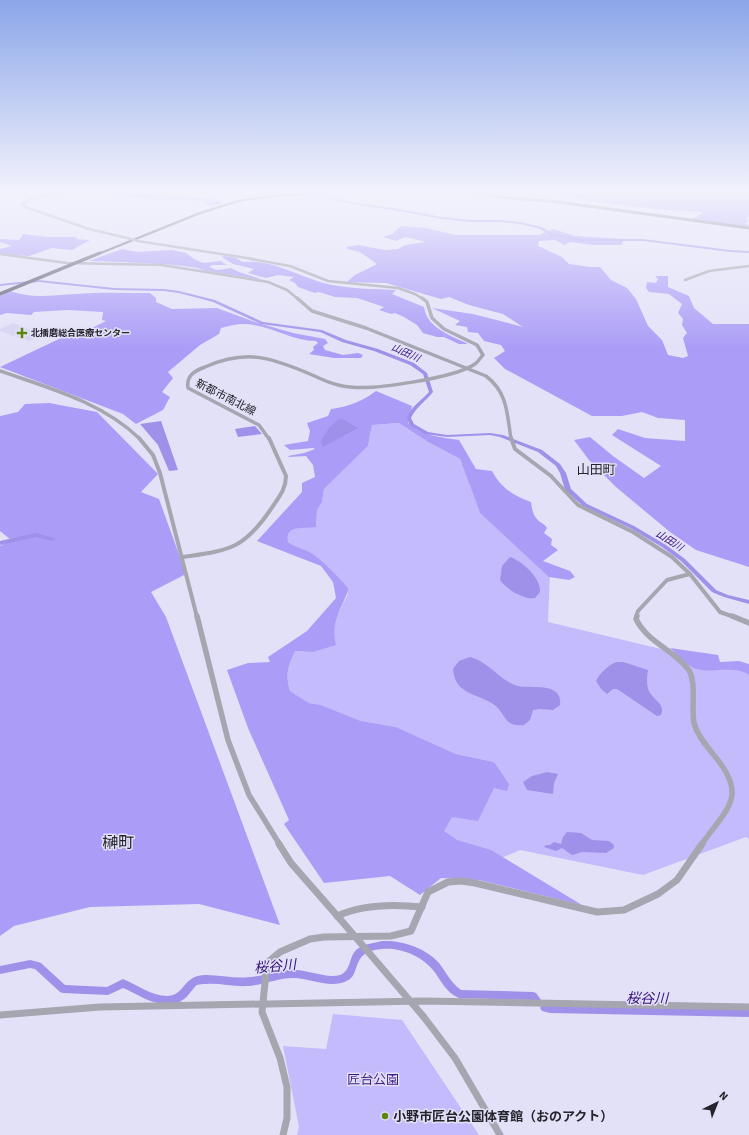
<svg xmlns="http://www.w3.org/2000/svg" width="749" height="1135" font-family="'Source Sans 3','Noto Sans JP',sans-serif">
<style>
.built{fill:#d6d3f2}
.green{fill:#c3bbfb}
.forest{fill:#ab9df7}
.water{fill:#9f91ea}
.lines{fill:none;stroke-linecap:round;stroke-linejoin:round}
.stream{stroke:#9f91ea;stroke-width:1}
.river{fill:#9f91ea;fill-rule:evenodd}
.minor-far4{stroke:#a6a6b0;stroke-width:2.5}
.minor-far3{stroke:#a6a6b0;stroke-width:3.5}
.minor-far2{stroke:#a6a6b0;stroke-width:4}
.minor-far1{stroke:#a6a6b0;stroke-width:5.5}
.minor{stroke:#a6a6b0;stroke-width:7}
.major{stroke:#747283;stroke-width:3}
.highway{fill:#615f73;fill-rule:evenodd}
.minor-bridge-far1{stroke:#a6a6b0;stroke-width:2.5}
.minor-bridge{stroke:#a6a6b0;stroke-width:7}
.highway-bridge{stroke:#615f73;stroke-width:3.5}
.poi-dot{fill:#5b8510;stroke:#e3e1f8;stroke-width:1.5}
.labels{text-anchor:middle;stroke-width:3;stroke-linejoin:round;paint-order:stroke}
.far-poi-label{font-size:9px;font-weight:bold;fill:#25242c;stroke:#e3e1f8;text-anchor:start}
.far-water-label{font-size:10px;font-style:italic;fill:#361079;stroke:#e3e1f8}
.street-label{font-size:11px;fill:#25242c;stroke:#e3e1f8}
.quarter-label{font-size:13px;fill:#25242c;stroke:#e3e1f8}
.near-park-label{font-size:13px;fill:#3d1c83;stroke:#e3e1f8}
.near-poi-label{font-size:13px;font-weight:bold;fill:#25242c;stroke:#e3e1f8;text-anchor:start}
.near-water-label{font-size:14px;font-style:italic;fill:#361079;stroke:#e3e1f8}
.near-quarter-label{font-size:16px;fill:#25242c;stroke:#e3e1f8}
</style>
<rect width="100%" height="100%" fill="#e3e1f8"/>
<polygon class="built" points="13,323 45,335 29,341 0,331 0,329"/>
<g class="green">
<path d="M399,423L428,442L460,459L480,513L550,572L548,622L749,670V839L746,837L643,875L520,850L499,859L440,834L451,814L494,762L456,754L396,727L361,721L321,705L309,703L290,691C285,674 288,667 295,651L313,652L333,634L337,616L348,594L342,581L333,572L309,552L294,547L288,542L286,537L288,532L298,527H316L317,510L322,502L324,489L368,446L372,425Z"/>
<polygon points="333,1014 402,1020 479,1135 297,1135 299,1127 283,1046 326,1049"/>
</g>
<g class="forest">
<polygon points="117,190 163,190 163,192 168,195 215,199 223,203 211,206 205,204 204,201 157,200 118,196 114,191"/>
<polygon points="552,190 749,190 749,217 746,218 749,220 746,224 749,225 749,227 675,217 692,219 703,213 701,212 657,209 587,201"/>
<polygon points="401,226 426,228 456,235 539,235 553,229 575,236 623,239 622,245 593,245 570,242 565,245 555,240 539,241 538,246 562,257 569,264 590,267 600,267 611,280 627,288 636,299 648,326 662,340 668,355 683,358 688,356 683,338 687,333 682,325 683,319 678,313 682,304 669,294 649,292 646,288 647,282 656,283 658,279 655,276 668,276 668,287 689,296 694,308 713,324 749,324 749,567 696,550 670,532 616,487 589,460 574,440 590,437 613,456 644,478 661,466 612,435 618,429 645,438 685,441 685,420 658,418 642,412 622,416 592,416 505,369 494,358 505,351 501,345 484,341 478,333 468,332 467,327 455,325 460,321 432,308 473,314 523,327 503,314 469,305 449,297 441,299 386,283 347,282 355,275 377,264 360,252 347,249 346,247 358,245 385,250 398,249 405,245 426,242 405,237 396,241 383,237 392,234"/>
<polygon points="23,234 48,237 78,237 75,239 90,240 72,250 52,248 29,256 0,254 0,249 12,246 0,242 0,239 19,240"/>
<path d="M122,249L137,252L172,250L186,253L194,259L203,263L221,261L227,265H212L209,267L217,270L231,268L239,272L264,280L205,271C196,263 107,262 89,261Z"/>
<path d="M224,256L236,258L243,262C275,259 301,279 332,285C353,289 375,289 396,290L392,294L424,307C427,328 450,335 468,344H459L444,337H437L423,333L417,325L404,317L395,313L391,314L379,310L384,307L357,298L335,297L319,292L315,293L298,287L295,283L289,280L294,277L278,275L266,278L248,273L254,269L233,264L222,257Z"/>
<path d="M10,291C32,299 52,295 75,294C100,292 125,293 150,293L156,298V302L172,309L217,308L255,322L293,333L325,339L328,343L323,346L325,350L343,355L358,353L363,355L361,358H334L309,354L314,350L313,347L318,343L316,341C291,341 269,324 243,324C236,324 229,326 221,328L219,334L200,345L168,372L173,378L162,392L170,397L163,410L136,424L123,414L0,367L80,329L86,331L106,321L102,320L103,312L67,310L34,312L31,315L7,313L0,315V296Z"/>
<path d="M376,391L412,406L408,423C422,436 440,437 459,440L476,469L492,471C501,488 513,495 531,502C532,507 532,514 537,519C540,523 544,523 547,528L544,533L552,539L551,545L558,550L543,561L570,571L575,577L569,580L549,577L480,513L460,459L428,442L399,423L372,425L368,446L324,489L322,502L317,510L316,527C305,529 284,524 288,542C295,548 303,548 311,553C323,561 339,577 348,588C348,594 345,597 343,603C336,617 332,630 336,645L313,652L295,651C288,667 285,674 290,691L309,703L321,705L361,721L396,727L456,754L494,762L509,784L507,791L494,788L478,821L452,817L444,831L457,840L491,850L582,905L479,880L441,878L420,895L390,876L324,883L284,824L289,820L248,728L227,670L248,663L270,662L268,657L307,631L336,598L333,582L321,566L257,541L302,492V483L315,477L313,465L306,456L289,457L288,456L304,453L315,449L313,448L290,450L284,445L308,441L310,431L307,423L328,416L331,409C348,407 363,401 376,391Z"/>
<polygon points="49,403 97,412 158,474 141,492 159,499 186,574 151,592 166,617 280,925 199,904 90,907 14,926 0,936 0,546 11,540 0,531 0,416 18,412 25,404"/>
<path d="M670,648L718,655L720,662L739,661L749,664V675C733,664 712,675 694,668C686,665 677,654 670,648Z"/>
</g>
<g class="water">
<path d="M341,418L358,428L323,447L321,442C324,433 333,422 341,418Z"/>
<polygon points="161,421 178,470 169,471 158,445 140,424"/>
<polygon points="255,426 262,434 238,437 235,429"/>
<path d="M510,557C522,561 541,578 540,592L535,598C524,600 506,589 500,580L502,566Z"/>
<path d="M470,657C490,662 499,681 518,686C530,689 563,681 560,705L553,710L540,709L533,710L530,720L524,725C502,727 507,713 493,704C477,693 455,695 453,669L459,661Z"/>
<path d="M617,662H623L648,670C647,676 646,684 649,691C653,700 666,704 661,715L657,716L651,712L617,689H613L607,694L601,689L596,681C600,673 608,665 617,662Z"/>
<polygon points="547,772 558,774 554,783 553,794 527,790 523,782 532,776"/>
<polygon points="567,832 581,833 592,840 609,841 614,845 614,848 606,853 582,852 572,855 562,848 556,851 544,847 546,845 550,845 554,842 561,844 563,837"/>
</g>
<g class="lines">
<polyline class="stream" points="496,195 503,196"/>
<g class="river">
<polygon points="289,190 293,190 363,204 393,208 442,217 470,220 501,220 520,222 542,227 554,234 584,239 643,239 730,250 749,251 749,253 730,252 643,241 584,241 552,236 540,229 520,224 501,222 470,222 442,219 393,210 363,206"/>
<path d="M39,280L114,288L164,289L179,291L215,300L263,322L322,330L346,340L378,349L414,363L427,373L433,392C426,401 416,407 411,418L414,424L428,432L447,435L490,433L503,435L542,450L560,464L566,473L571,489L587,504L634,526L666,545L685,559L716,590L728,595L749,600V604L724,597L712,592L681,561L662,547L630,528L583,506L565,490L560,473L556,466L538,452L500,437L490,435L447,437L425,434L410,426L407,418C412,405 420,402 429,392L423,374L410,365L374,351L342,342L320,332L261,324L213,302L179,293L164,291L114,290L39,282L0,286V284Z"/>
<polygon points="36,533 54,538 55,539 52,541 36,537 0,545 0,541"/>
<path d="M382,941C402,940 426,948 439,963C446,972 451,983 461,990L533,992L536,993L541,1000L539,1003L536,1004L533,1003L531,1000L459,998C446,993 441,980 433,970C423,958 408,951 393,949C384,948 366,949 360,959C353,971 357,979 341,983C325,987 309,978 293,978C278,978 263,985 248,986C234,987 220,983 206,984C203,984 200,984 197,985C194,987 192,991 189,994C184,1001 176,1004 168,1004C151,1005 138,994 123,988L108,995L63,993L60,992L35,969L30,968L0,974V966L30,960L38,962L41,963L65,985L107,987L123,979C138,985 151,996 168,996C180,995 182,986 190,980C194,976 201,975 207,975C221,975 235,979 250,977C265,976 280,969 295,970C309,970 327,979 340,975C351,971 349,957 356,950C363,944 374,943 382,941Z"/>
<polygon points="545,1004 550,1005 749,1009 749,1017 550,1013 542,1011 540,1008 542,1005"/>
</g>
<g class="minor-far4">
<polyline points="68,190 29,200 22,204 25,207 89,229 127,238"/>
<polyline points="138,241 253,259"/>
<polyline points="0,254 67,263 162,265 268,282 287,290 298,299"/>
<polyline points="251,259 290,266 328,281 398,288 415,294 423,299"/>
<polyline points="685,280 709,271 749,266"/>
</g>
<g class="minor-far3">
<path d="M297,298L312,311L366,328L486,376C508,393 507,414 511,439"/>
<path d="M0,371C49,388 102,402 140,439"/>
<path d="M269,439L259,425L188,388C186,376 194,371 205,367C246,349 270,357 310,374C323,380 336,386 350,387C374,390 455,378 475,364C478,362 480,358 483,355L477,345L444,329L432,318L427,302L422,298"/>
</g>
<g class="minor-far2">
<polyline points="139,438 153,455 160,473 197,617"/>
<polyline points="511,438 515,449 551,476 578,505 633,532 672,557 690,574 720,612 734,617"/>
<path d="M183,557C229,550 243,550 271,509C278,498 286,490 286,476L269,438"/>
<polyline points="636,617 638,611 667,580 690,574"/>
</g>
<g class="minor-far1">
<polyline points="197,616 228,740 249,795 280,845"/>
<path d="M637,616L636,619C648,643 673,649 688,669C697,680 691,709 694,723C697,735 706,745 713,754C749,796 728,807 701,845"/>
<polyline points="732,616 749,623"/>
</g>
<g class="minor">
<polyline points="279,844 291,863 340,919"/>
<path d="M337,916C363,904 394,904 422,907"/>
<polyline points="0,1015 100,1007 424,1001 749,1007"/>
<polyline points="423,1016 455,1058 500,1135"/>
<polyline points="283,1135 287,1118 287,1087 280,1058 262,1012 267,963 280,952 310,939 324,937 391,936 411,931 428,892 448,882 461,881 475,883 597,912 624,910 658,894 677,880 702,844"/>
</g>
<polyline class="major" points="469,190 500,197 559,202 749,228"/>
<polygon class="highway" points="351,190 360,190 358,191 273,197 239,202 201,214 101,254 98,253 199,212 238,200 273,195"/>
<polyline class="minor-bridge-far1" points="127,238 138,241"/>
<polyline class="minor-bridge" points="340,919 423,1016"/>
<polyline class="highway-bridge" points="0,294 100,253"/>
</g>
<linearGradient id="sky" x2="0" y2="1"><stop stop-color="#8ba6e9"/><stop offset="0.55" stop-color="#f2f2fc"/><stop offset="1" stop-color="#f2f2fc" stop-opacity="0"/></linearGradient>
<rect width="749" height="348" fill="url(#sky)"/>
<g class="poi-dot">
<path d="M20 327h4v4h4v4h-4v4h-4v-4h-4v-4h4z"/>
<circle cx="385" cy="1116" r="4"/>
</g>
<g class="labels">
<g class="far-poi-label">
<text x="31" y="336">北播磨総合医療センター</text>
</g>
<g class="far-water-label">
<text transform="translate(406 352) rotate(24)" y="4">山田川</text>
<text transform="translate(670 540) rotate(32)" y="4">山田川</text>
</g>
<g class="street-label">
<text transform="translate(226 397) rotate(27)" y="4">新都市南北線</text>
</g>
<g class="quarter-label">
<text x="596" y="474">山田町</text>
</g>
<g class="near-park-label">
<text x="373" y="1084">匠台公園</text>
</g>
<g class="near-poi-label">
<text x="393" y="1121">小野市匠台公園体育館（おのアクト）</text>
</g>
<g class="near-water-label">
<text transform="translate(275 966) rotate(-5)" y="5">桜谷川</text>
<text transform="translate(647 998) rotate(1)" y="5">桜谷川</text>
</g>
<g class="near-quarter-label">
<text x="118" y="848">榊町</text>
</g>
</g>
<g transform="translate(717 1103) rotate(43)" stroke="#e3e1f8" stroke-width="3" paint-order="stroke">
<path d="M0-3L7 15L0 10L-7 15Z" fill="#25242c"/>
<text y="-6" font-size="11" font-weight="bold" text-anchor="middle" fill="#25242c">N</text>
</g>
</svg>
